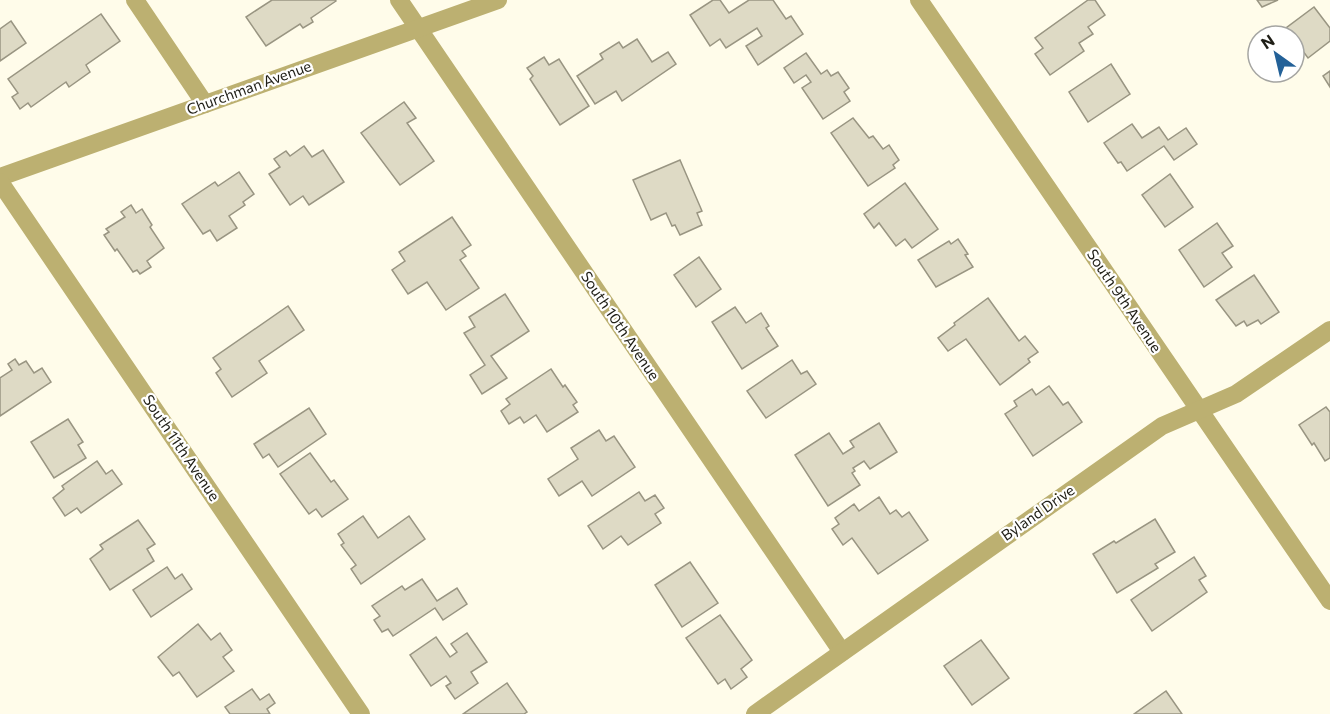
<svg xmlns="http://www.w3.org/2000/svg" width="1330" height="714" font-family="Commissioner,sans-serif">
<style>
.building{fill:#dedac5;stroke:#999582;stroke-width:1.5}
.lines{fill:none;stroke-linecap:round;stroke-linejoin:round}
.minor{stroke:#bcb071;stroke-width:18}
.labels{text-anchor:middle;stroke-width:4.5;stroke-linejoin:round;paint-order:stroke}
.street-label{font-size:15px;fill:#1f1e16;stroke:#fff}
</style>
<rect width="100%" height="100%" fill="#fffcea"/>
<g class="building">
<polygon points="272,0 335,0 336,1 311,18 313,22 303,28 300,24 266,46 246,17"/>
<polygon points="713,0 720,0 729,13 749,0 773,0 786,19 791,16 803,34 758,65 746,46 762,36 757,28 726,48 720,39 710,46 690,15"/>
<polygon points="1088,0 1095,0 1105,15 1088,27 1093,34 1079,43 1084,51 1050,75 1035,54 1043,48 1035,38"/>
<polygon points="1257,0 1278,0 1262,7"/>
<polygon points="1314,7 1330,28 1330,41 1308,58 1294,39 1294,36 1292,36 1286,28"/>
<polygon points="101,14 120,41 86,65 90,72 69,87 66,82 31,107 28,103 20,109 12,97 18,93 8,79"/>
<polygon points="11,21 26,43 0,61 0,29"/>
<polygon points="637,39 652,62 668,52 676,64 622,101 616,91 595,104 577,76 603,59 600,54 619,42 623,48"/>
<polygon points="806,53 821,74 827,70 831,76 838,72 849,88 844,92 850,101 823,119 802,88 811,82 806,75 794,83 784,68"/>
<polygon points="544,57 549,65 559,59 589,106 560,125 530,79 533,76 527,68"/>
<polygon points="1111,64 1130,94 1088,122 1069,92"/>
<polygon points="1330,71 1330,87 1323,76"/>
<polygon points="404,102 416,118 407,123 434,161 400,185 361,133"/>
<polygon points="853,118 869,138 873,136 883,149 889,145 899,160 893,165 895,168 868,186 831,133"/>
<polygon points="1132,124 1142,138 1159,127 1168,140 1186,128 1197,144 1174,160 1164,146 1127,171 1121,162 1118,163 1104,143"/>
<polygon points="304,146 312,157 323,150 344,182 309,205 303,196 290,205 269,174 280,167 274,159 286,151 290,156"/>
<polygon points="680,160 702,211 697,213 702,225 680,235 675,225 672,226 666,213 651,220 633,180"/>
<polygon points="239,172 254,194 243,202 245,205 229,216 237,228 217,241 210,230 203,234 182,204 215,182 218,186"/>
<polygon points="1170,174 1193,207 1165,227 1142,195"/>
<polygon points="905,183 938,229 912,248 905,239 896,246 879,223 874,228 864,214"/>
<polygon points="131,205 136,213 142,209 152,225 150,227 164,248 147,261 151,267 140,274 137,270 133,272 117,249 115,251 104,235 109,232 106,229 125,217 121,212"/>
<polygon points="452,217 471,245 462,251 466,256 460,260 479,288 446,310 427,282 408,294 392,270 405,261 399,252"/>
<polygon points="1217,223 1233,246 1222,253 1232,267 1204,287 1179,250"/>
<polygon points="958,239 968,254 965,255 973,267 936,287 918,260 949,241 951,244"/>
<polygon points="699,257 721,289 696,307 674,275"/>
<polygon points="1254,275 1279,312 1261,324 1258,320 1247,326 1244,321 1236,326 1216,300"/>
<polygon points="505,294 529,331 491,356 507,378 482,394 470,375 485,365 464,333 475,327 469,317"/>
<polygon points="988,298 1019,341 1025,336 1038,352 1028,359 1030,362 1000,385 966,339 948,351 938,338 955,325 954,323"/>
<polygon points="288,306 304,330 259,361 267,373 232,397 216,373 221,369 213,358"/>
<polygon points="735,307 746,323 761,313 769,326 766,328 778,346 742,369 712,322"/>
<polygon points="15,359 19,365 26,361 34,373 42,368 51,382 0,416 0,378 12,370 8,364"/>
<polygon points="792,360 801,374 807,371 816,384 766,418 747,391"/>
<polygon points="551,369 563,387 565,385 577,402 573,405 578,412 547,432 536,415 524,423 520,417 509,424 501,411 510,404 506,399"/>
<polygon points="1049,386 1063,405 1068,402 1082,422 1033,456 1005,414 1017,406 1014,401 1032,389 1036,395"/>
<polygon points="1326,407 1330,412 1330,458 1325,461 1314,443 1312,445 1299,425"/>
<polygon points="309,408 326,434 278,467 269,454 263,458 254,444"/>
<polygon points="68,419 83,442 78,445 86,458 54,478 31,442"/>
<polygon points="879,423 897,452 870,469 864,461 853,468 855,471 852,473 860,485 828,506 795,455 829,433 843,454 854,447 850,441"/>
<polygon points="599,430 606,441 614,436 635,467 592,496 582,481 559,496 548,479 578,459 571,448"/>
<polygon points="310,453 331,482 334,480 348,499 322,517 316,509 309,514 280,474"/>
<polygon points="97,461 106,474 112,470 122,484 81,513 77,508 65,516 53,498 64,489 62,486"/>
<polygon points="639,492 645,501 655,495 664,508 655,514 661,523 628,545 621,536 603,549 588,526"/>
<polygon points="879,497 890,514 896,510 902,517 909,512 928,540 878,574 852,538 843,545 832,529 839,524 835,518 854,504 859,511"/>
<polygon points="363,516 378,538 409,516 425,539 361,584 351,569 356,565 341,545 344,543 338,534"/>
<polygon points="1155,519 1175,552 1155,564 1158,568 1117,593 1093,554 1114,541 1116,543"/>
<polygon points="138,520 155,544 147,549 154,561 110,590 90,559 103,549 100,545"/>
<polygon points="1194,557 1206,576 1199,580 1207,592 1152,631 1131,600"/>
<polygon points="690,562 718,603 682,627 655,585"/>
<polygon points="167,567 175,579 182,574 192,589 151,617 133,590"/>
<polygon points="422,579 437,601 457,588 467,604 443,620 435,608 393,636 388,629 382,632 374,620 380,616 372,606 402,586 405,590"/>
<polygon points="720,615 752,660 741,669 747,677 731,689 725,679 718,684 686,638"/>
<polygon points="198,624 211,640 220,633 232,650 223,657 234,671 197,697 179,672 173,676 158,657"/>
<polygon points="467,633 487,662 471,672 478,683 455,699 446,686 451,683 446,676 431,686 410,655 436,637 450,657 457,652 451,644"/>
<polygon points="981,640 1009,678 972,705 944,666"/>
<polygon points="507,683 527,712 524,714 463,714"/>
<polygon points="252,689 260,700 269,694 275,703 267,709 270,714 230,714 225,707"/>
<polygon points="1166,691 1182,714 1134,714"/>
</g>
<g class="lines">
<g class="minor">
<polyline points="135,0 205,104"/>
<polyline points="399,0 842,652"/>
<polyline points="919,0 1330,601"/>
<polyline points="0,177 498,0"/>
<polyline points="0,182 361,714"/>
<polyline points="755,714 1162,426 1236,394 1330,330"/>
</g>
</g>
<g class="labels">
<g class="street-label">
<text transform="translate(249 88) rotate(-20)" y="5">Churchman Avenue</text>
<text transform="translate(1124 301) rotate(56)" y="5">South 9th Avenue</text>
<text transform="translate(620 326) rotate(56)" y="5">South 10th Avenue</text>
<text transform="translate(181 448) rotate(56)" y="5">South 11th Avenue</text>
<text transform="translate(1038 513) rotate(-35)" y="5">Byland Drive</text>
</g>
</g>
<g transform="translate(1276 54) rotate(326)"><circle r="28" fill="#ffffff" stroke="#a5a5a2" stroke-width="1.5"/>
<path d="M0-4.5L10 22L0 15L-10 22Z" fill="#236198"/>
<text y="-9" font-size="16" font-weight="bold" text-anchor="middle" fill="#1f1e16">N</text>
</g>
</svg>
